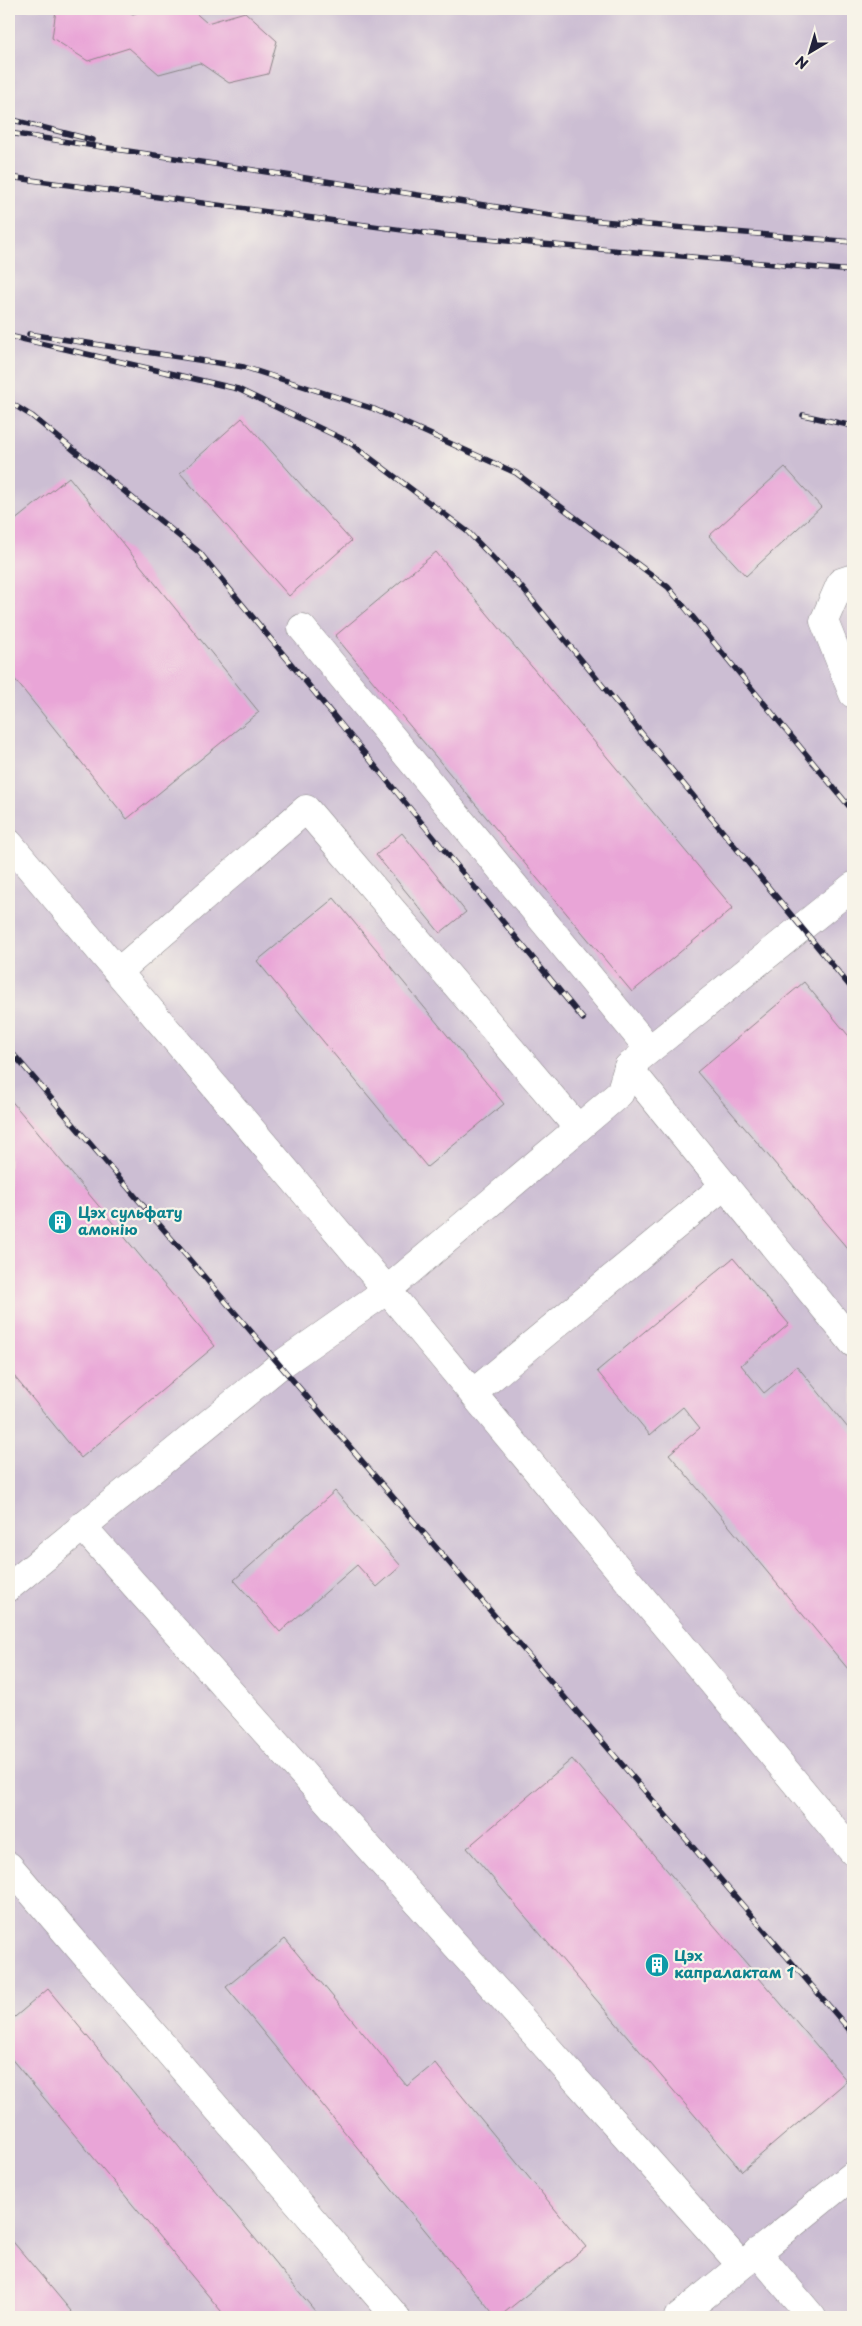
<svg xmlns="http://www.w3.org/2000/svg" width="862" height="2326" font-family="'Playpen Sans',sans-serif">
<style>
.industrial{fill:#ccbed3}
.building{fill:#e9a5d7}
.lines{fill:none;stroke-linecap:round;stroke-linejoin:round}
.minor-casing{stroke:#8a8688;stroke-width:29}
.minor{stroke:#fff;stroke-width:28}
.rail-casing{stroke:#22223b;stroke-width:5.5}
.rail{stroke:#f7f3e8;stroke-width:4;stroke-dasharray:11;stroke-linecap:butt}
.labels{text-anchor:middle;stroke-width:4.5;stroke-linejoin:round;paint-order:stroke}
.culture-label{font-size:15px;font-weight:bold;fill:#0d838f;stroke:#f7f3e8;text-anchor:start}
</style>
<rect width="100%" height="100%" fill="#f7f3e8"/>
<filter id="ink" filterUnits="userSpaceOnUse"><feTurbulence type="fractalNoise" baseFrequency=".02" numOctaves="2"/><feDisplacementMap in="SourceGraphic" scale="10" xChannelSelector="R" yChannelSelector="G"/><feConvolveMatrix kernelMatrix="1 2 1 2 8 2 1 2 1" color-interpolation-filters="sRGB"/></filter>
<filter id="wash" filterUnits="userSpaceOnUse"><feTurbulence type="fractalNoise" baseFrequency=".0096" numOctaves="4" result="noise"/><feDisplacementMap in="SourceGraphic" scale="20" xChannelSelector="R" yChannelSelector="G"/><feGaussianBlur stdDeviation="1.12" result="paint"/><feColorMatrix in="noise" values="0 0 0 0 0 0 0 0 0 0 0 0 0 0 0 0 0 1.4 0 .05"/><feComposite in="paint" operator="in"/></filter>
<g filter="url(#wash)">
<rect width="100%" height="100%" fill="#f2ead4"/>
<rect class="industrial" x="9" y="9" width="844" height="2308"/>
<g id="blocks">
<g class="building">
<polygon points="60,9 123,9 133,14 147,9 191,9 207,23 245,12 277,41 268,74 229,83 200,63 159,74 129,48 88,61 52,38 56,10"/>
<polygon points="242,418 351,541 289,596 180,473"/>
<polygon points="785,467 821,507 746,576 709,536"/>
<polygon points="69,477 259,712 127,819 9,672 9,525"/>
<polygon points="436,552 733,908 632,992 335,636"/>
<polygon points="402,833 466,912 440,933 376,855"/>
<polygon points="334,898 504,1104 427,1167 257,961"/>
<polygon points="804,982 853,1041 853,1255 697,1072"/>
<polygon points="9,1098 215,1346 81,1458 9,1370"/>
<polygon points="733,1258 789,1324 741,1365 764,1393 797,1366 853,1434 853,1675 669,1454 700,1428 683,1407 650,1435 597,1371"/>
<polygon points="335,1491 401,1566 377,1587 357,1565 280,1632 234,1580"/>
<polygon points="572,1759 847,2081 742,2171 467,1848"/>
<polygon points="285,1939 407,2086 435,2063 586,2247 499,2317 496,2317 226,1987"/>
<polygon points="48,1989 320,2317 226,2317 9,2056 9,2022"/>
<polygon points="9,2237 76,2317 9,2317"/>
</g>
</g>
</g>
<g filter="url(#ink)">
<use href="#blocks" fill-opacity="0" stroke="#8a8688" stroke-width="1"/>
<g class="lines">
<g class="minor-casing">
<g id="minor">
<polyline points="853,578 841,582 824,621 853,694"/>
<polyline points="302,628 649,1049"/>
<polyline points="9,843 387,1290 853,1852"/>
<polyline points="118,972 306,809 578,1128"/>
<polyline points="628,1067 853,1343"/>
<polyline points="473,1393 725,1185"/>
<polyline points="82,1526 741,2265"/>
<polyline points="9,1587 279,1366 387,1290 620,1093 628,1067 853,886"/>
<polyline points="9,1866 396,2317"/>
<polyline points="757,2252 812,2317"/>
<polyline points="678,2317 853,2175"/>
</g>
</g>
<use href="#minor" class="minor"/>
<g class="rail-casing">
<g id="rail">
<polyline points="9,119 93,140"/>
<polyline points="9,133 577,219 853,242"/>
<polyline points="9,177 440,235 853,271"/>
<polyline points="29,334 244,367 374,409 516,473 668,587 853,811"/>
<polyline points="9,336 238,389 349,442 468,532 523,589 853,990"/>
<polyline points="9,402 32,416 200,553 583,1019"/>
<polyline points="803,415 853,426"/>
<polyline points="9,1049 853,2034"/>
</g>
</g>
<use href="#rail" class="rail"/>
</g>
</g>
<defs>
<g id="building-disc" transform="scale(1.25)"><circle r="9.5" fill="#0f9aa8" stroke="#f7f3e8"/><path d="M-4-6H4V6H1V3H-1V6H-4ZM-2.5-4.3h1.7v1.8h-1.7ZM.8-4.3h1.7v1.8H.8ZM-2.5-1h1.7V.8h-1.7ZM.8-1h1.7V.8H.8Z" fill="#fff"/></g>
</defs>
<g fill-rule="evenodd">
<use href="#building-disc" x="60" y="1222"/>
<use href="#building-disc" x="657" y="1965"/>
</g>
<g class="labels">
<g class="culture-label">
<text x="78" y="1218">Цэх сульфату<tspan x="78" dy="17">амонію</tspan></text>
<text x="674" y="1961">Цэх<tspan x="674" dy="17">капралактам 1</tspan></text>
</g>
</g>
<rect width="862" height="2326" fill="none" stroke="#f7f3e8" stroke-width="30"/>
<g transform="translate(810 52) rotate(218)" stroke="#f7f3e8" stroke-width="4" paint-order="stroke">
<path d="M0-4L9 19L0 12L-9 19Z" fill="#22223b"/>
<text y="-8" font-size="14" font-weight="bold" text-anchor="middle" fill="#22223b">N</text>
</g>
</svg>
